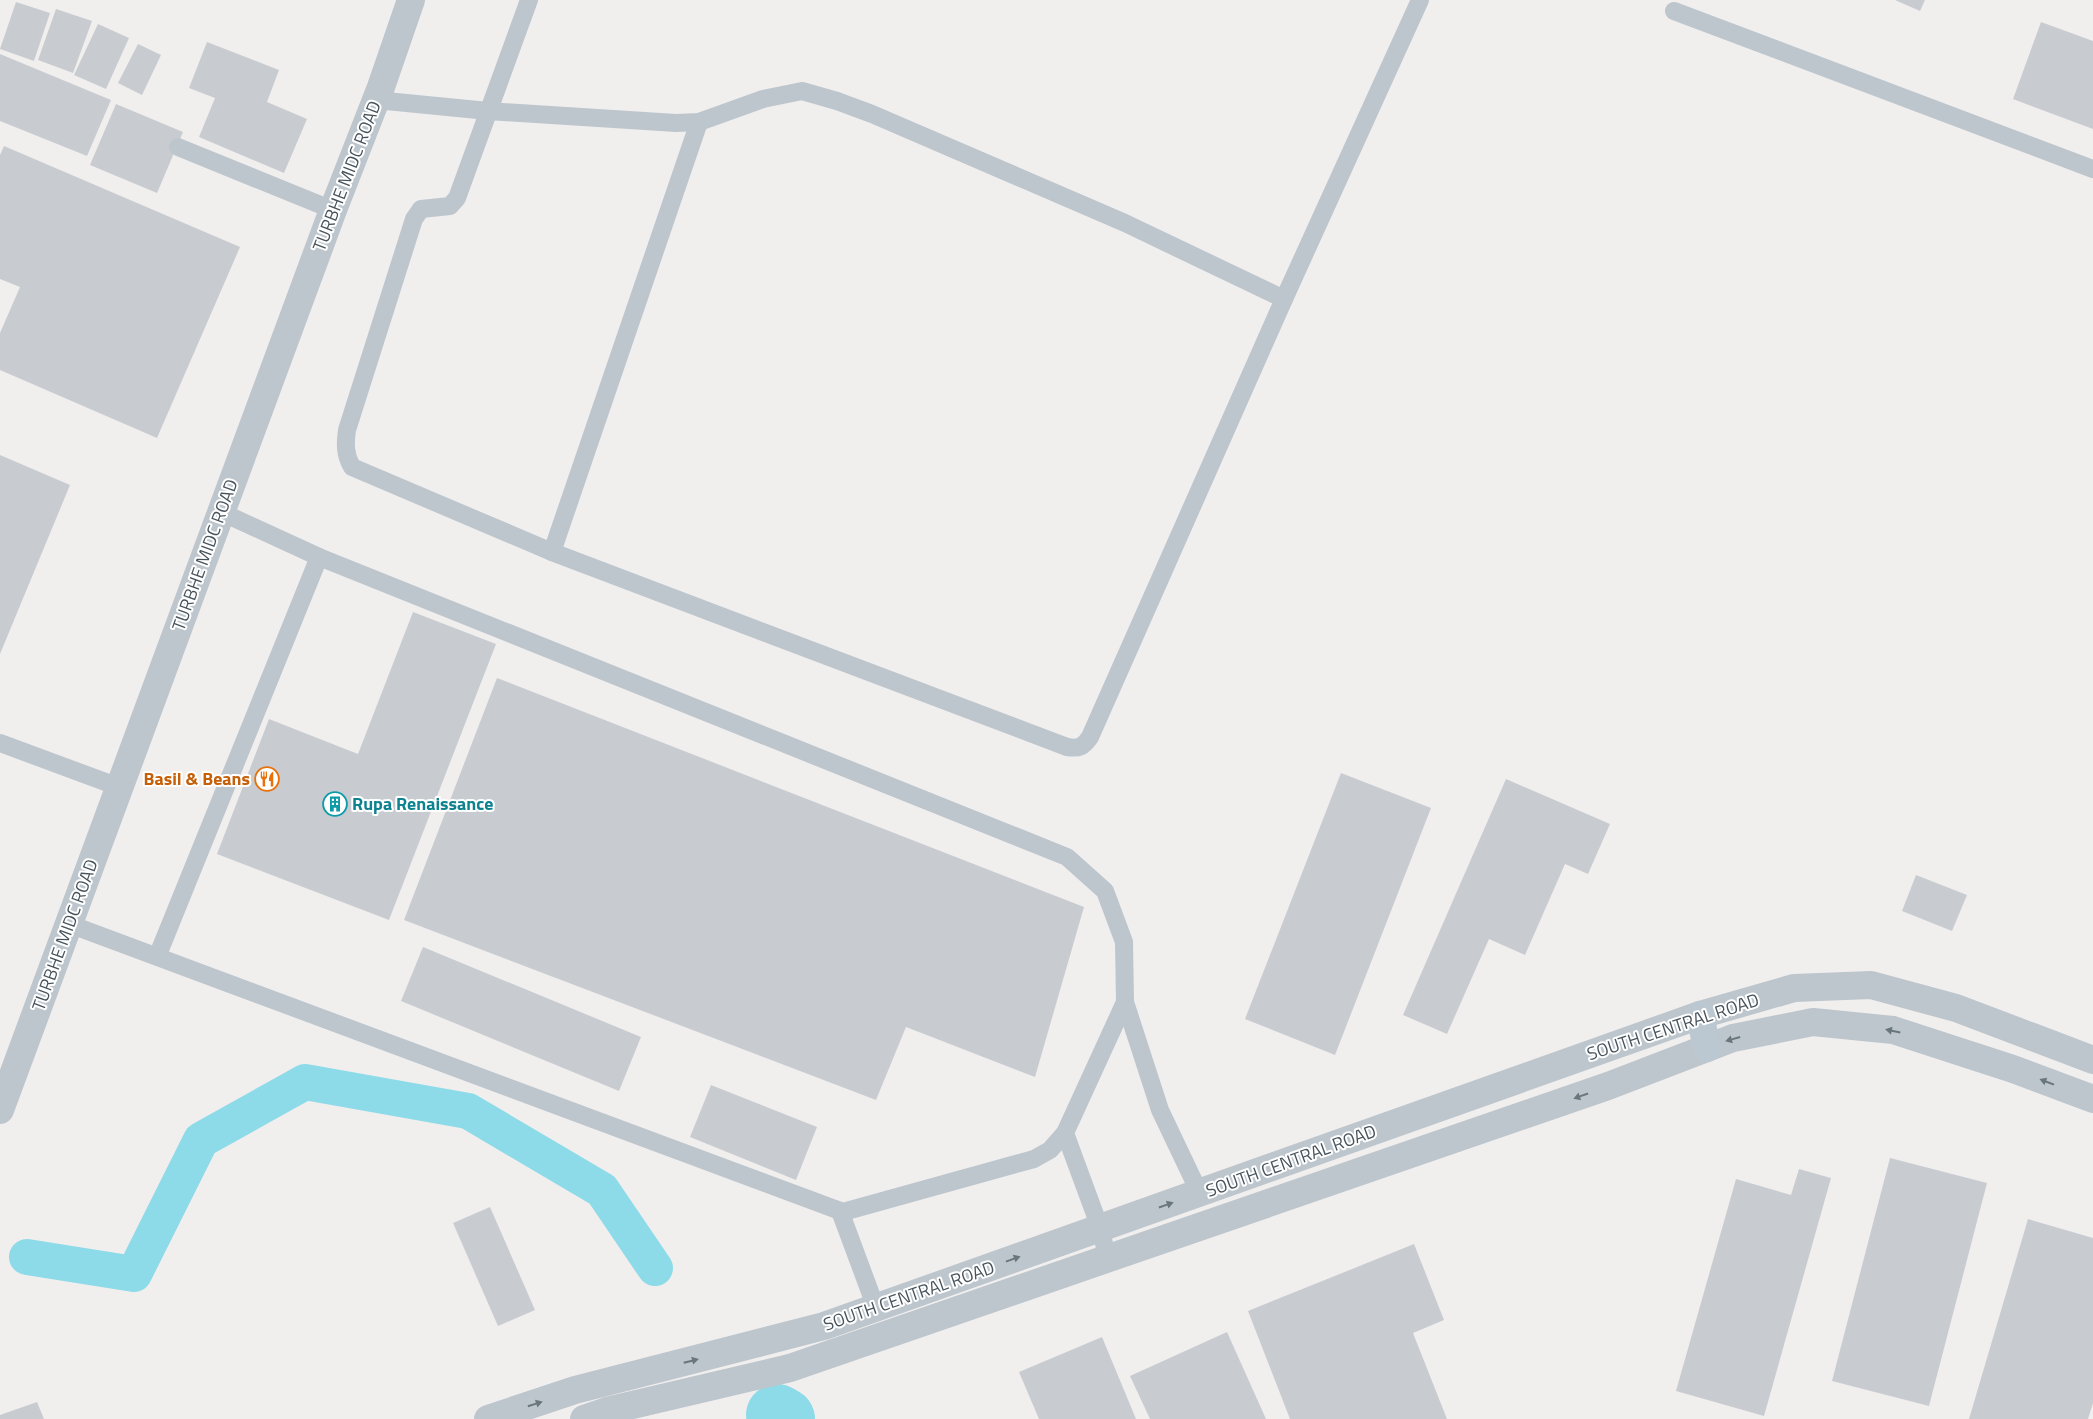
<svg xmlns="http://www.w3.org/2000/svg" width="2093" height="1419" font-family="'Titillium Web',sans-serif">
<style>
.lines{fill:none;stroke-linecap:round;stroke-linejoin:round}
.canal{stroke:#8ddbe8;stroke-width:36}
.river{stroke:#8ddbe8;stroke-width:62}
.building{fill:#c8ccd1}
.service{stroke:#bdc6cd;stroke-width:18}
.tertiary{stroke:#bdc6cd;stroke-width:28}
.secondary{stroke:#bcc8d1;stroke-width:28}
.oneway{fill:#6a767d}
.labels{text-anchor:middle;stroke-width:4;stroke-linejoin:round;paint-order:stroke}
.street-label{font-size:18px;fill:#47535b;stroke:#fff}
.food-label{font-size:18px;font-weight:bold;fill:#c56008;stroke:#fff;text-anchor:end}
.culture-label{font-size:18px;font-weight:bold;fill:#0d838f;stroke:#fff;text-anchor:start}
</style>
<rect width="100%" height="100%" fill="#f1eeee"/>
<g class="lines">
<polyline class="canal" points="27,1257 134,1274 201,1140 305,1082 468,1111 602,1190 655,1268"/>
<polyline class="river" points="777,1415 784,1419"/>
</g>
<g class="building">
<polygon points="1895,0 1925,0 1920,11"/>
<polygon points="16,2 50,13 34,61 0,49"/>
<polygon points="56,9 92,21 73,73 38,60"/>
<polygon points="2041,22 2093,41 2093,129 2013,99"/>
<polygon points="98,24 129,38 106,89 74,75"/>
<polygon points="207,42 279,70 267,102 307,119 284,173 199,137 215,98 189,88"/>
<polygon points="138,44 161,55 142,95 118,83"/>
<polygon points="0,54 111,100 87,156 0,121"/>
<polygon points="116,104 183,132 157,193 90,165"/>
<polygon points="4,146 240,247 157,438 0,370 0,333 20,287 0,279 0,155"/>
<polygon points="0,455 70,485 0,654"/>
<polygon points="413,612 496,644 389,920 217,854 269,719 358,754"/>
<polygon points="497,678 1084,907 1035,1077 906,1027 876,1100 404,920"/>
<polygon points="1341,773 1431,808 1335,1055 1245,1019"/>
<polygon points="1506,779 1610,824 1588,874 1565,864 1525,955 1489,939 1447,1034 1403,1015"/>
<polygon points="1916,875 1967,895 1952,931 1902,911"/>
<polygon points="423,947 641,1037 619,1091 401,1001"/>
<polygon points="711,1085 817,1127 796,1180 690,1137"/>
<polygon points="1890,1158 1987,1183 1929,1406 1832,1381"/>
<polygon points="1799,1169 1831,1178 1764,1416 1676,1391 1736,1179 1791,1195"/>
<polygon points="490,1207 535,1310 498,1326 453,1223"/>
<polygon points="2028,1219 2093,1238 2093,1403 2088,1419 1969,1419"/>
<polygon points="1414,1244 1444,1320 1413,1333 1447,1419 1290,1419 1248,1311"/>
<polygon points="1227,1332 1266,1419 1150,1419 1130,1376"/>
<polygon points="1102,1337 1136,1419 1039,1419 1019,1372"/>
<polygon points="37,1402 44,1419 0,1419 0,1415"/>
</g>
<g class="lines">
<g class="service">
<path d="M529,0L457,198L450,206L421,209L414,219L347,430C345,444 345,455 352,467L552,552"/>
<polyline points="1674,11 2093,169"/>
<polyline points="376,100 488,111 676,123 699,122 763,99 802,91 837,101 872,114 1125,223 1284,299"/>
<path d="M699,122L552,552L1067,747C1079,749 1083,747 1090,737L1284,299L1420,0"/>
<polyline points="178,147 333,210"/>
<polyline points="221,512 319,557"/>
<polyline points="0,743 119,787"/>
<polyline points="69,924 843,1212 1034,1159 1050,1150 1065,1133 1125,1002 1124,942 1105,891 1067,857 319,557 157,957"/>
<polyline points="1125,1002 1160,1110 1200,1194"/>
<polyline points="1065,1133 1100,1228 1108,1259"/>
<polyline points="840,1211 876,1308"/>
</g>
<g class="tertiary">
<polyline points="0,1110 333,210 381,87 411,0"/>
<polyline points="488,1419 575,1390 824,1326 1700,1015 1794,988 1871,985 1956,1008 2093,1060"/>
<polyline points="584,1419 607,1411 790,1368 1608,1086 1733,1038 1813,1022 1893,1030 2013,1069 2093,1099"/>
</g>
<polyline class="secondary" points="1700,1015 1707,1048"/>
</g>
<defs><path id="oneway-solid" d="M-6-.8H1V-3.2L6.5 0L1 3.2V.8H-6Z" transform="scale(1.25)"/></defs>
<g class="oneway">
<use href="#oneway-solid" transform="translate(1893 1031) rotate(-168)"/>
<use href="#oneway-solid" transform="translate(1733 1039) rotate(164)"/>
<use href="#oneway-solid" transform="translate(2047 1082) rotate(-159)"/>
<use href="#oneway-solid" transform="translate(1581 1096) rotate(161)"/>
<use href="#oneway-solid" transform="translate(1166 1205) rotate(-19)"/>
<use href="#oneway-solid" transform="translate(1013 1259) rotate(-20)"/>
<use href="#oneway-solid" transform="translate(691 1361) rotate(-14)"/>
<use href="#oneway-solid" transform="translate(535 1404) rotate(-18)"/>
</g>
<defs>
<g id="restaurant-ring" transform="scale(1.25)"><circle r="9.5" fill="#fff" stroke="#e8710a" stroke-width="1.5"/><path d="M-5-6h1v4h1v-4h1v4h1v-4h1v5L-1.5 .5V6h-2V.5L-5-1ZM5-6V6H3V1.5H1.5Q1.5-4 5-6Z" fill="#e8710a"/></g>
<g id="building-ring" transform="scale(1.25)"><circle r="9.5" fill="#fff" stroke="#0f9aa8" stroke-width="1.5"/><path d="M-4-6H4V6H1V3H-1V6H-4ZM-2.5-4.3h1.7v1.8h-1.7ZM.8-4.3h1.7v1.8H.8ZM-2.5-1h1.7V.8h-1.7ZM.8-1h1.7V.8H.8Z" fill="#0f9aa8"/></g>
</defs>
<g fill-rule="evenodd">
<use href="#restaurant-ring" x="267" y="779"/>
<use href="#building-ring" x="335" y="804"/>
</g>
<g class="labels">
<g class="street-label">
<text transform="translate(347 176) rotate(-69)" y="6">TURBHE MIDC ROAD</text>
<text transform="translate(205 555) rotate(-70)" y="6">TURBHE MIDC ROAD</text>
<text transform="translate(65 935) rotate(-70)" y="6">TURBHE MIDC ROAD</text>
<text transform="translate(1673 1027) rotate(-18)" y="6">SOUTH CENTRAL ROAD</text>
<text transform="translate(1291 1161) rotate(-20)" y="6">SOUTH CENTRAL ROAD</text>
<text transform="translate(909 1296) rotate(-19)" y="6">SOUTH CENTRAL ROAD</text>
</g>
<g class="food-label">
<text x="250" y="785">Basil &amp; Beans</text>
</g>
<g class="culture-label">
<text x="352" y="810">Rupa Renaissance</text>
</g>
</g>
</svg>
